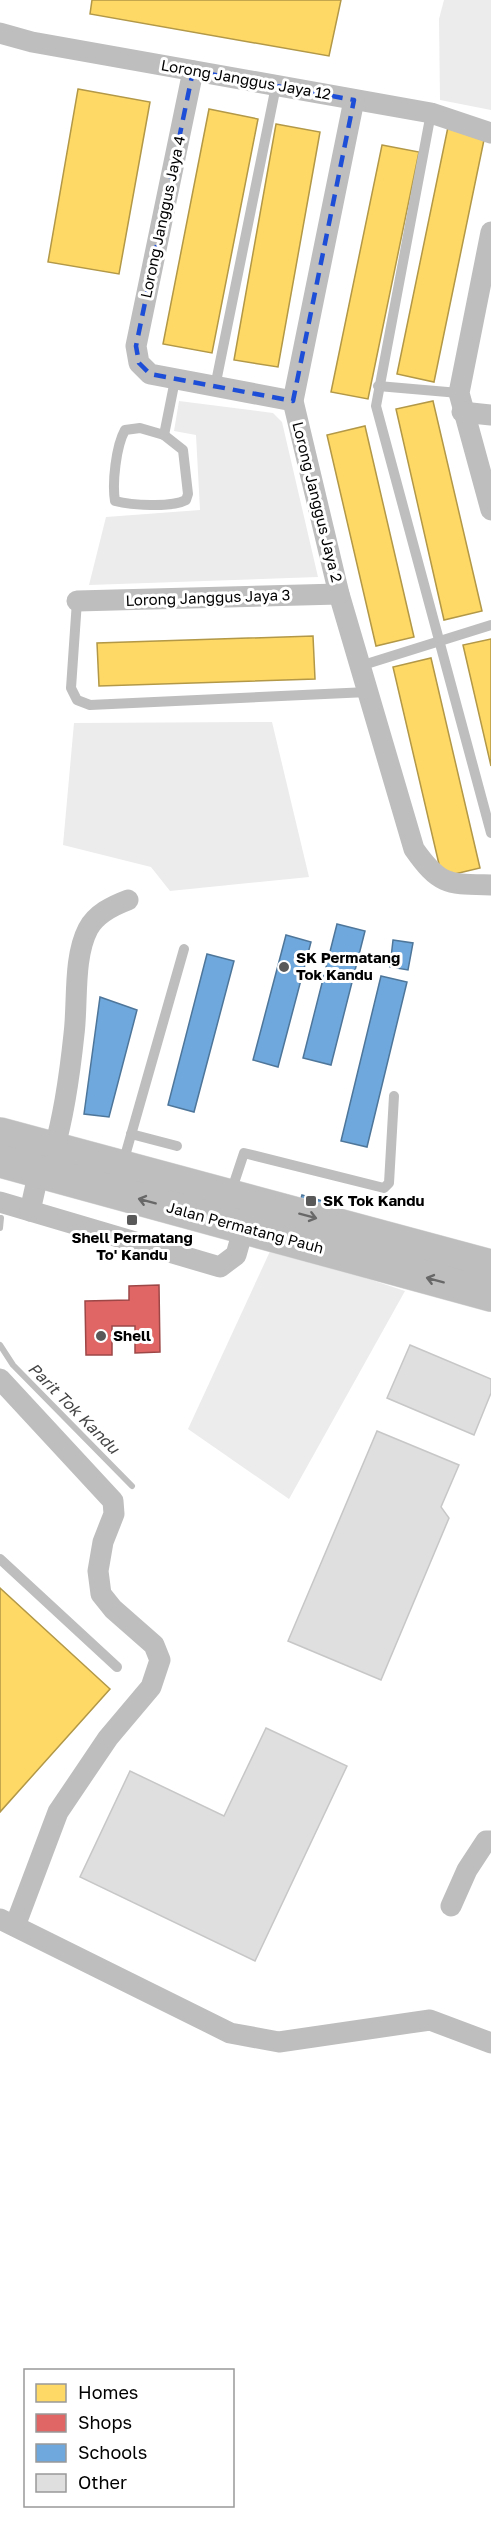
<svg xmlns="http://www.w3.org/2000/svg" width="491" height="2531" font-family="'Golos Text',sans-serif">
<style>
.green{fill:#ececec}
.homes{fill:#ffd966;stroke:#b29847;stroke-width:1.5}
.shops{fill:#e06666;stroke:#9d4747;stroke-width:1.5}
.schools{fill:#6fa8dc;stroke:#4e769a;stroke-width:1.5}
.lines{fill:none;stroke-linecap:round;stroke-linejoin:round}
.stream{stroke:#bfbfbf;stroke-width:6}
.building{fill:#dfdfdf;stroke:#c7c7c7;stroke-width:1.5}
.primary-casing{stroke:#dbdbdb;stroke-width:34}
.service{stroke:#bebebe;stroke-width:10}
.minor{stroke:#bebebe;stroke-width:21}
.primary{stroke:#bebebe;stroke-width:33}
.oneway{stroke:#686868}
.marked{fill:none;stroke:#1d4ed8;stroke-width:4.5;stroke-dasharray:12 8;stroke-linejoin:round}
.poi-dot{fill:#595959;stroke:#fff;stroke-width:2}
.labels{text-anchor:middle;stroke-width:6;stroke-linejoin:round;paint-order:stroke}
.street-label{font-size:15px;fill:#000;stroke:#fff}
.poi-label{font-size:15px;font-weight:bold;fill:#000;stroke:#fff;text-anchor:start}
.water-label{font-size:16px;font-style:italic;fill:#444;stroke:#fff}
</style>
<rect width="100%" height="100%" fill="#fff"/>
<g class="green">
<polygon points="444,0 491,0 491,110 440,100 439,19"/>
<polygon points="179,401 273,413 282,422 318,577 89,585 106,517 200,510 196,435 174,431"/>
<polygon points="272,722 309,877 170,891 151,867 63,845 74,723"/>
<polygon points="272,1247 405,1291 289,1499 188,1429"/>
</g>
<g class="homes">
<polygon points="92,0 341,0 329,56 90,14"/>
<polygon points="78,89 150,102 119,274 48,262"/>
<polygon points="209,109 258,119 212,353 163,344"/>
<polygon points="276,124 320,132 278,367 234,360"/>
<polygon points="448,127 485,135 434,382 397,374"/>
<polygon points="382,145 419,152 368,399 331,392"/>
<polygon points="433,401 482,611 444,620 396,409"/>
<polygon points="365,426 414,637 376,646 327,435"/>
<polygon points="313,636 315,679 99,686 97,643"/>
<polygon points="491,639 491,766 463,645"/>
<polygon points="431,658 480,868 442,877 393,667"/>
<polygon points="0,1588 110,1689 0,1812"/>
</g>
<polygon class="shops" points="159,1285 160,1352 135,1353 135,1326 112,1326 112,1355 86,1355 85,1301 129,1300 129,1286"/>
<g class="schools">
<polygon points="337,924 365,931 331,1065 303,1058"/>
<polygon points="286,935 311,942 278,1067 253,1060"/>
<polygon points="393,940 413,943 408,970 390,967"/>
<polygon points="207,954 234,961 194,1112 168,1105"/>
<polygon points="381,976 407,982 367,1147 341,1141"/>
<polygon points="100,997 137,1010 109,1117 84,1114"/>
<polygon points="302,1195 326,1202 324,1209 300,1202"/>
</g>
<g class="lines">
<g class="stream">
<polyline points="0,1228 1,1218"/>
<polyline points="0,1345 13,1365 132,1486"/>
</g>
</g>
<g class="building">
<polygon points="410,1345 491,1379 491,1393 474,1435 387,1398"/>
<polygon points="377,1431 459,1465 441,1507 449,1518 381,1680 288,1641"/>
<polygon points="266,1728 347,1766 255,1961 80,1877 130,1771 224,1816"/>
</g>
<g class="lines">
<g class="primary-casing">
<g id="primary">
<polyline points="0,1134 491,1266"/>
<polyline points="0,1161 491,1295"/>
</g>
</g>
<g class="service">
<polyline points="431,113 376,406 491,833"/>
<polyline points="378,386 459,393"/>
<polyline points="215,387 276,86"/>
<path d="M140,428L164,435L183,450L188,494L186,500C171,508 131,505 115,501C112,483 116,446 125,430Z"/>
<polyline points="164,435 175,380"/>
<polyline points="77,601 71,688 77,700 90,705 368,692"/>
<polyline points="360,666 491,625"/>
<polyline points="131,1134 177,1146"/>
<polyline points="123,1163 184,949"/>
<polyline points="231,1192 244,1153 384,1188 389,1183 394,1096"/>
<polyline points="0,1559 117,1667"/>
</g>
<g class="minor">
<polyline points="0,33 32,42 431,113 491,133"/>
<polyline points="193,71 136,346 139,363 150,374 293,401"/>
<path d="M354,100L293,401L339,594L414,849C440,886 448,884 491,885"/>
<polyline points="491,232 459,393 491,510"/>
<polyline points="462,412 491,415"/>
<polyline points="77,601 339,594"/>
<path d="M54,1149C65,1112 70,1072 74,1034C78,1002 73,958 88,929C96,914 112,906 128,900"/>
<polyline points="0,1202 220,1267 236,1255 247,1216"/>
<polyline points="30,1211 39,1171"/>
<polyline points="0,1379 113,1501 114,1514 103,1542 98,1571 101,1594 113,1609 154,1645 160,1660 151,1687 108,1738 58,1812 15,1926"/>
<polyline points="451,1906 467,1870 486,1841 491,1841"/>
<polyline points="0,1919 230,2033 279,2042 430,2020 491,2043"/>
</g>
<use href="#primary" class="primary"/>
</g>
<defs><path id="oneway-shaft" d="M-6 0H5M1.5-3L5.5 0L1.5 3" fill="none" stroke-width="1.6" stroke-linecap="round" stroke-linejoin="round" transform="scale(1.5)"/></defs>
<g class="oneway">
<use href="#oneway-shaft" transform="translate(147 1201) rotate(-165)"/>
<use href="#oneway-shaft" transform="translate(308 1216) rotate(15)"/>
<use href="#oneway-shaft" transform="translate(435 1280) rotate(-165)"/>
</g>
<path class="marked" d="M193,71L354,100L293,401L150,374L139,363L136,346Z"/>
<g class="poi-dot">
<circle cx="284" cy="967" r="6"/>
<rect x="305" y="1195" width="12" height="12" rx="3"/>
<rect x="126" y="1214" width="12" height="12" rx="3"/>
<circle cx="101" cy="1336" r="6"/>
</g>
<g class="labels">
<g class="street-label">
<text transform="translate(246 80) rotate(10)" y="5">Lorong Janggus Jaya 12</text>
<text transform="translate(163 217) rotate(-78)" y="5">Lorong Janggus Jaya 4</text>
<text transform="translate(317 502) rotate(76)" y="5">Lorong Janggus Jaya 2</text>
<text transform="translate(208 598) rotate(-2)" y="5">Lorong Janggus Jaya 3</text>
<text transform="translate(245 1228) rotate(15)" y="5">Jalan Permatang Pauh</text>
</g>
<g class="poi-label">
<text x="296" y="963">SK Permatang<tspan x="296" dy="17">Tok Kandu</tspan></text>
<text x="323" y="1206">SK Tok Kandu</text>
<text x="132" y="1243" text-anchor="middle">Shell Permatang<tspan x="132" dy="17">To' Kandu</tspan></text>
<text x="113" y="1341">Shell</text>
</g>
<g class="water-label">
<text transform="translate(74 1408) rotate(45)" y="6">Parit Tok Kandu</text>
</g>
</g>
<rect x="24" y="2369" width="210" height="138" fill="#ffffff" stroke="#999999" stroke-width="1.5"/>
<rect x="36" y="2384" width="30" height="18" fill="#ffd966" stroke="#999999" stroke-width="1.5"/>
<text x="78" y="2399" font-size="18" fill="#000000">Homes</text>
<rect x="36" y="2414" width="30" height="18" fill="#e06666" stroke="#999999" stroke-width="1.5"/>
<text x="78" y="2429" font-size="18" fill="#000000">Shops</text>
<rect x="36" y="2444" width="30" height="18" fill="#6fa8dc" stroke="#999999" stroke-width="1.5"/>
<text x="78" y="2459" font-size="18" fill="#000000">Schools</text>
<rect x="36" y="2474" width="30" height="18" fill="#dfdfdf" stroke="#999999" stroke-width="1.5"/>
<text x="78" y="2489" font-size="18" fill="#000000">Other</text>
</svg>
